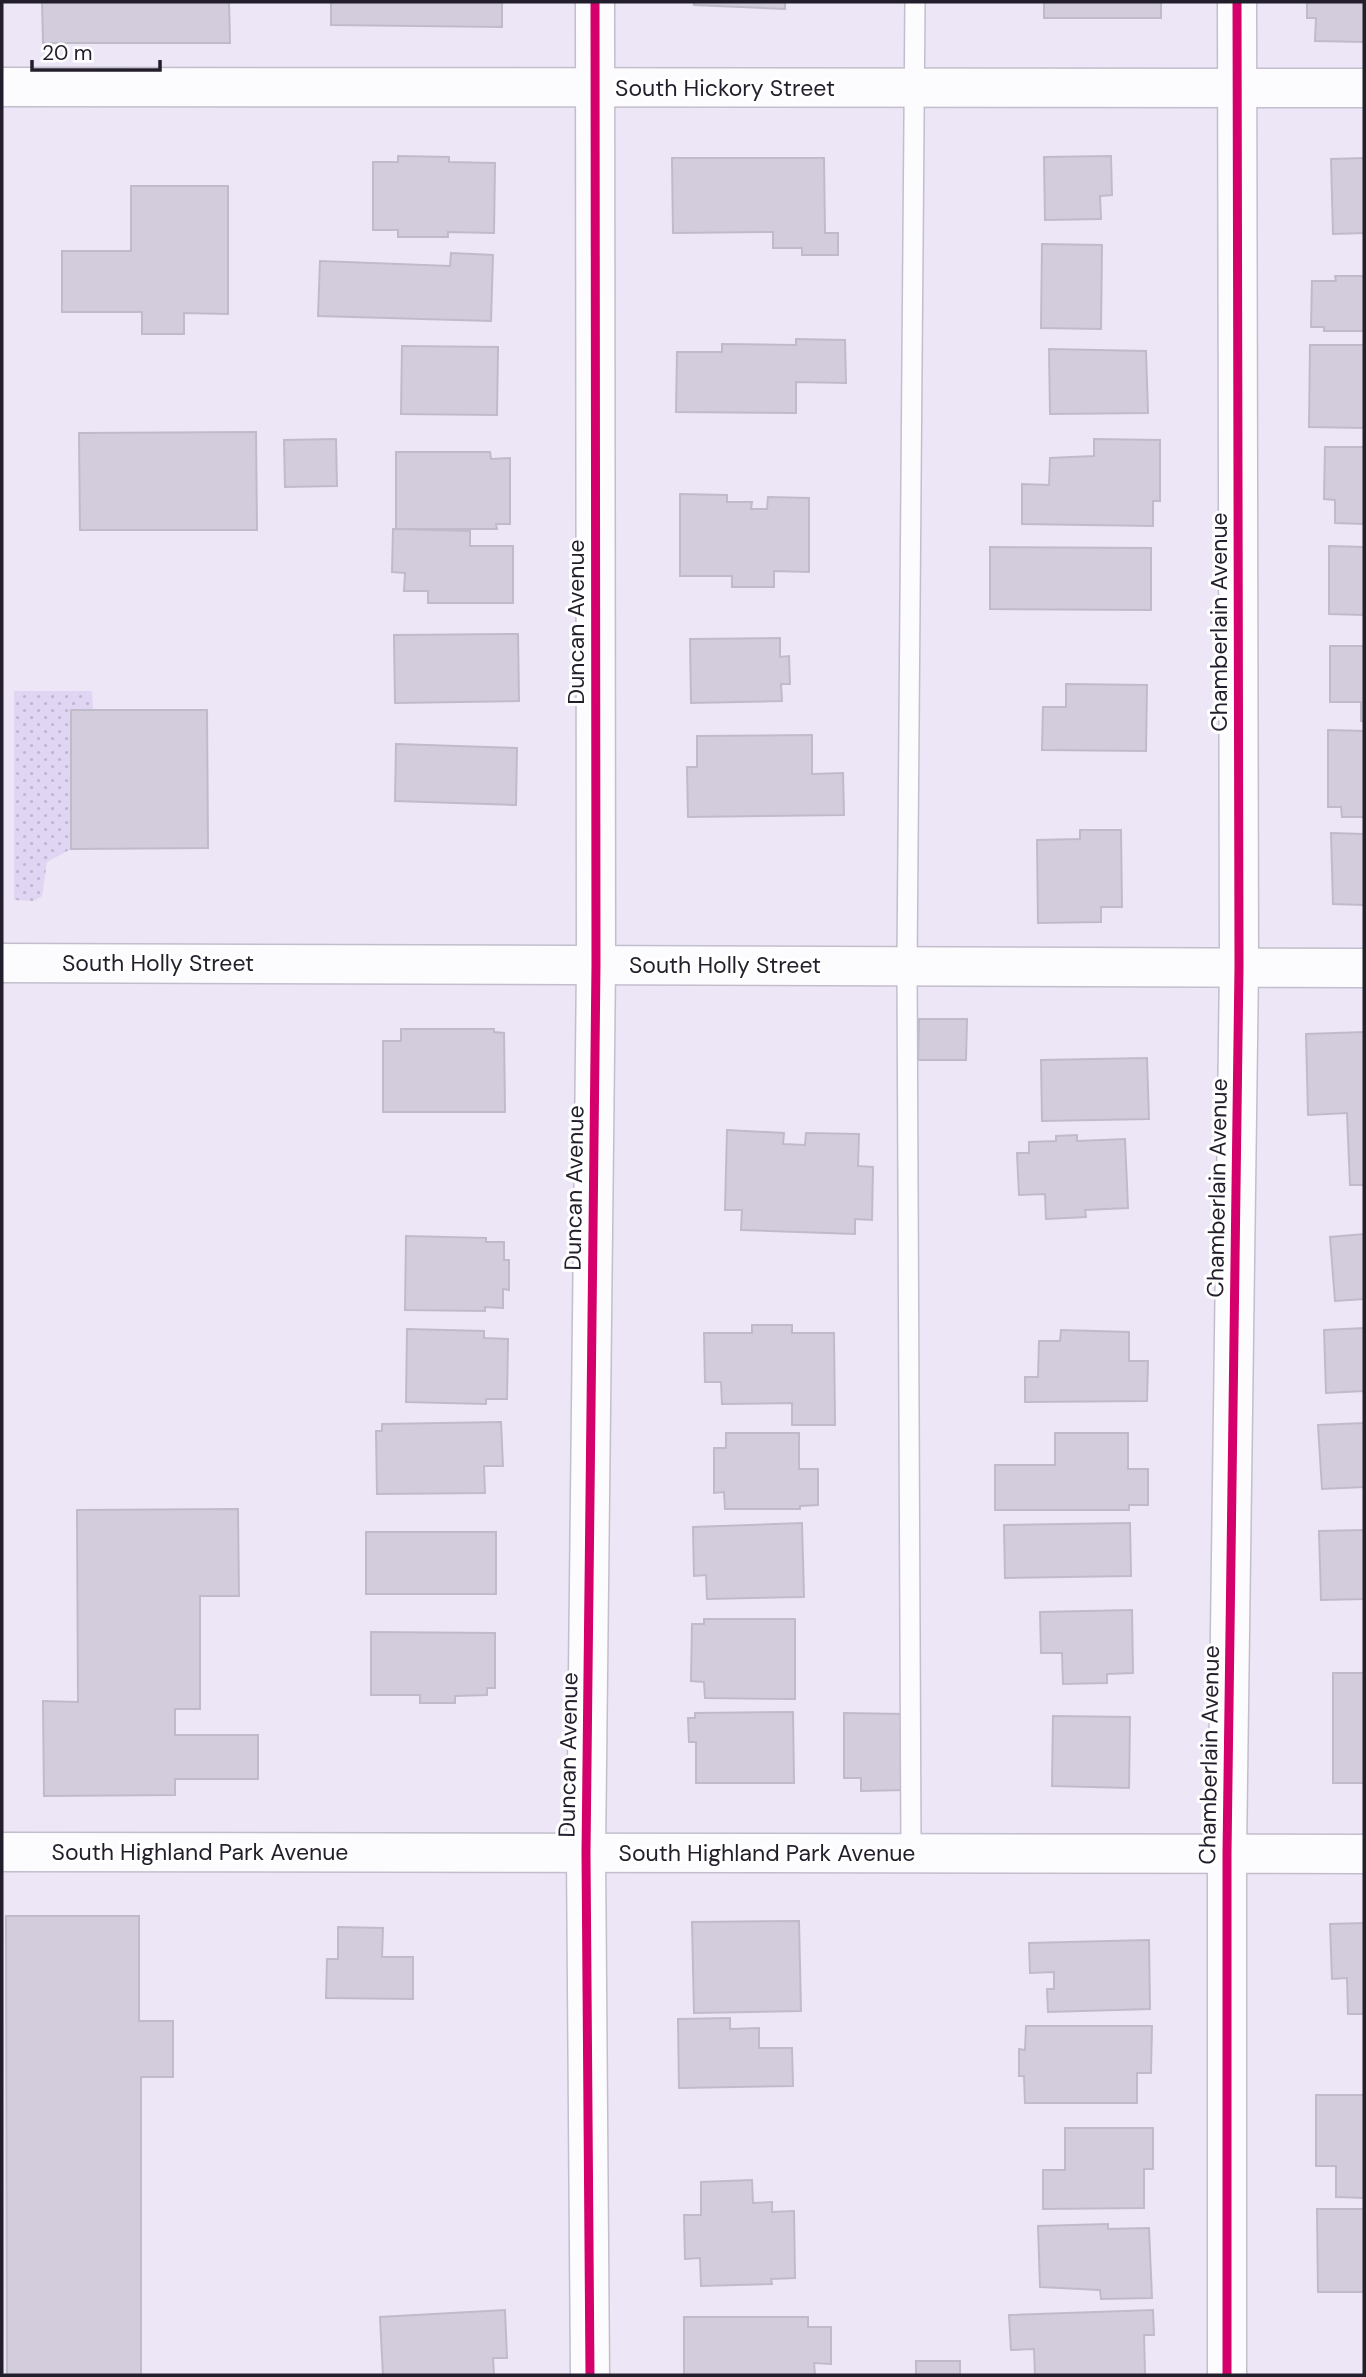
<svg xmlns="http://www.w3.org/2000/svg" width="1366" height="2377" font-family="'DM Sans',sans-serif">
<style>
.grass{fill:url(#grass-dots)}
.building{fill:#d3ccdd;stroke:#c0bbc9;stroke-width:2}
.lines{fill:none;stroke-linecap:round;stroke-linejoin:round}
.service-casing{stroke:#c3becc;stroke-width:22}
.minor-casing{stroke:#c3becc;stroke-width:41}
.service{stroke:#fcfbfe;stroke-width:19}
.minor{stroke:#fcfbfe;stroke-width:38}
.cycleway-casing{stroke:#fff;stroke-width:13}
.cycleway{stroke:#d6006c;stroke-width:9}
.labels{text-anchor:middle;stroke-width:6;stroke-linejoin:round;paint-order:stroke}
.street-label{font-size:23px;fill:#231e2b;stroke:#fff}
</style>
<defs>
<pattern id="grass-dots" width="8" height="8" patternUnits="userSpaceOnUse" patternTransform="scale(1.75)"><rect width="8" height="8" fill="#e0d5f3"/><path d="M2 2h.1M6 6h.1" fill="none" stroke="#c0b6d0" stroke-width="1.8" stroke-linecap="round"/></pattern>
</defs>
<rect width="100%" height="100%" fill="#ece6f7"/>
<polygon class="grass" points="14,691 92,691 93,710 71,711 71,849 47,862 42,896 34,901 14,900"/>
<g class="building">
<polygon points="42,2 229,2 230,43 43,43"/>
<polygon points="331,2 502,2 502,27 331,25"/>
<polygon points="694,2 785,2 785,9 694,5"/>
<rect x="1044" y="2" width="117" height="16"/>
<polygon points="1307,2 1364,2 1364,42 1315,41 1316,18 1307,18"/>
<polygon points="398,156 449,157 449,162 495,163 494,233 448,232 448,237 398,237 398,230 373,230 373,162 398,162"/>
<polygon points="1111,156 1112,195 1100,196 1101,219 1045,220 1044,157"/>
<polygon points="672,158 824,158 825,233 838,233 838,255 802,255 802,248 773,248 773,232 673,233"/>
<polygon points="1364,158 1364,233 1333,234 1331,159"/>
<polygon points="131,186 228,186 228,314 184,313 184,334 142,334 142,312 62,312 62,251 131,251"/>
<polygon points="1042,244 1102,245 1101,329 1041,328"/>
<polygon points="451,253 493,255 491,321 318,316 320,261 450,266"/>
<polygon points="1335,276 1364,276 1364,331 1324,331 1324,327 1311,327 1312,281 1336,281"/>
<polygon points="796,339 845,340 846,383 796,382 796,413 676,412 677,352 722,352 722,344 796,345"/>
<polygon points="1310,345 1364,345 1364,428 1309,427"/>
<polygon points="402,346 498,347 497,415 401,414"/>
<polygon points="1049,349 1146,351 1148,413 1050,414"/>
<polygon points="256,432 257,530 80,530 79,433"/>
<polygon points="336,439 337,486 285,487 284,440"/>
<polygon points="1094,439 1160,440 1160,501 1153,501 1153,526 1022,524 1022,484 1049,485 1050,458 1094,456"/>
<polygon points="1325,447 1364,447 1364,524 1335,523 1335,500 1324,499"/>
<polygon points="396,452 490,452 491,459 510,458 510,524 496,524 497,529 396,529"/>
<polygon points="680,494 727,495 727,502 752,502 751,509 767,509 768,497 809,498 809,572 774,571 774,587 732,587 732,576 680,576"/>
<polygon points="393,529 470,531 470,546 513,546 513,603 428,603 428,591 404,591 405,573 392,572"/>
<polygon points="1329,546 1364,547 1364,615 1329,614"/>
<polygon points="990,547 1151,548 1151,610 990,609"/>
<polygon points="518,634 519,701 395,703 394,635"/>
<polygon points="780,638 780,657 789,656 790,684 781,684 782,701 691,703 690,639"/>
<polygon points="1330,646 1364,646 1364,721 1361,721 1361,702 1330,702"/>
<polygon points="1066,684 1147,685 1146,751 1042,750 1043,707 1066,707"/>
<polygon points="71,710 207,710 208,848 71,849"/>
<polygon points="1328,730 1364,731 1364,817 1342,817 1341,807 1328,807"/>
<polygon points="812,735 812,774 843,773 844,815 688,817 687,767 697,767 697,736"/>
<polygon points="396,744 517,748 516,805 395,801"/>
<polygon points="1080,830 1121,830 1122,907 1101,907 1101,922 1038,923 1037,840 1080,839"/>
<polygon points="1331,833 1364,834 1364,905 1333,904"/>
<polygon points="919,1019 967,1019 966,1060 918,1060"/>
<polygon points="401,1029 494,1029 494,1032 504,1033 505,1112 383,1112 383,1041 401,1041"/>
<polygon points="1364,1032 1364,1185 1350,1185 1347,1113 1308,1115 1306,1034"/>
<polygon points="1147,1058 1149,1119 1042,1121 1041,1060"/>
<polygon points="727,1130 784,1133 783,1144 805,1145 806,1133 859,1134 858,1166 873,1167 872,1220 855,1219 855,1234 741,1230 742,1210 725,1210"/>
<polygon points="1077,1135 1077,1141 1125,1139 1128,1208 1085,1210 1086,1217 1046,1219 1045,1194 1019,1195 1017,1153 1029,1153 1029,1142 1056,1141 1056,1136"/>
<polygon points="1364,1234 1364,1299 1335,1301 1330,1237"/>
<polygon points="406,1236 486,1238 486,1242 504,1242 504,1260 509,1260 509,1290 503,1289 503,1308 485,1307 485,1311 405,1310"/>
<polygon points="752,1325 792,1325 792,1333 834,1333 835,1425 792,1425 792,1403 722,1404 721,1382 705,1382 704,1333 752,1333"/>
<polygon points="1364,1328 1364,1391 1326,1393 1324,1330"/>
<polygon points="407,1329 484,1331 484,1338 508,1339 507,1399 486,1399 486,1404 406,1402"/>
<polygon points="1061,1330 1129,1332 1129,1361 1148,1361 1147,1401 1025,1402 1025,1377 1038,1377 1039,1341 1060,1341"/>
<polygon points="501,1422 503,1466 484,1466 485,1493 377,1494 376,1431 382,1431 382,1424"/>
<polygon points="1364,1423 1364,1487 1322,1489 1318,1425"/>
<polygon points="726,1433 799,1433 799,1469 818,1469 818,1505 800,1506 800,1509 725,1509 724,1492 714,1493 714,1448 726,1448"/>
<polygon points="1055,1433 1128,1433 1128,1469 1148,1469 1148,1505 1129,1505 1129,1510 995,1510 995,1465 1055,1465"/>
<polygon points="238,1509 239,1596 200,1596 200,1709 175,1709 175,1735 258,1735 258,1779 175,1779 175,1795 44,1796 43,1701 78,1702 77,1510"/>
<polygon points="802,1523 804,1597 707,1599 706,1575 694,1576 693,1527"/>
<polygon points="1130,1523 1131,1576 1005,1578 1004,1525"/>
<polygon points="1364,1530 1364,1599 1321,1600 1319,1531"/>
<rect x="366" y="1532" width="130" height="62"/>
<polygon points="1132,1610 1133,1673 1107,1674 1107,1683 1063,1684 1062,1653 1041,1653 1040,1612"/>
<polygon points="704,1619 795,1619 795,1699 705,1698 704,1682 691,1681 692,1624 704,1624"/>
<polygon points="371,1632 495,1633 495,1688 487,1688 487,1695 455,1696 455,1703 420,1703 420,1695 371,1695"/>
<rect x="1333" y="1673" width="31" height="110"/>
<polygon points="793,1712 794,1783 696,1783 696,1742 689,1742 688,1718 695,1718 695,1713"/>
<polygon points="844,1713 906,1714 906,1790 861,1791 861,1778 844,1778"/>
<polygon points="1053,1716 1130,1717 1129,1788 1052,1786"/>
<polygon points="6,1916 139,1916 139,2021 173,2021 173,2077 141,2077 141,2375 7,2375"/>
<polygon points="799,1921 801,2011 694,2013 692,1922"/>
<polygon points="1364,1923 1364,2014 1348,2014 1347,1978 1332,1979 1330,1924"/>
<polygon points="338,1927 383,1928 382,1957 413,1957 413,1999 326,1998 327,1959 338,1959"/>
<polygon points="1149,1940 1150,2009 1048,2012 1047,1989 1054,1989 1054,1972 1030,1973 1029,1943"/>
<polygon points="730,2018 730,2029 759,2028 759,2048 792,2048 793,2086 679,2088 678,2019"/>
<polygon points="1026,2026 1152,2026 1151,2073 1137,2073 1137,2103 1025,2103 1024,2076 1019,2076 1019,2049 1025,2050"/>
<polygon points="1316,2095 1364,2095 1364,2198 1336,2197 1336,2166 1316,2166"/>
<polygon points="1065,2128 1153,2128 1153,2169 1144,2169 1144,2208 1043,2209 1043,2170 1065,2170"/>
<polygon points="752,2180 753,2203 772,2202 772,2212 794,2211 795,2278 771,2279 772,2284 701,2286 700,2258 685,2259 684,2215 701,2215 701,2182"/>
<polygon points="1317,2209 1364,2209 1364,2292 1318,2292"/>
<polygon points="1108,2224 1108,2229 1149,2228 1152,2298 1101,2299 1100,2290 1040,2287 1038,2226"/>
<polygon points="505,2310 507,2358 493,2358 494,2375 383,2375 380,2317"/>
<polygon points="1153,2310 1154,2335 1144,2335 1145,2375 1035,2375 1034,2349 1011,2350 1009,2315"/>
<polygon points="684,2317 808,2317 808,2327 831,2327 831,2364 814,2363 815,2375 684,2375"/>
<rect x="916" y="2361" width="44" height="14"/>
</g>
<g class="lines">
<g class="service-casing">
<polyline id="service" points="911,1853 907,965 915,2"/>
</g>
<g class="minor-casing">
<g id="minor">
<polyline points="2,87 1364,88"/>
<polyline points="2,963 1364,968"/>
<polyline points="2,1852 1364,1854"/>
<polyline points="590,2375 586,1853 596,964 595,2"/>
<polyline points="1227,2375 1227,1853 1239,967 1237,2"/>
</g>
</g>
<use href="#service" class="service"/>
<use href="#minor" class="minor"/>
<g class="cycleway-casing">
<g id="cycleway">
<polyline points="590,2375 586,1853 596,964 595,2"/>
<polyline points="1227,2375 1227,1853 1239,967 1237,2"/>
</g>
</g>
<use href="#cycleway" class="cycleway"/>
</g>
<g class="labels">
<g class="street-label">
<text x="725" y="96">South Hickory Street</text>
<text transform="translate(576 622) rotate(-90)" y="8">Duncan Avenue</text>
<text transform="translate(1219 622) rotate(-90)" y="8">Chamberlain Avenue</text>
<text x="158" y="971">South Holly Street</text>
<text x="725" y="973">South Holly Street</text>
<text transform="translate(574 1188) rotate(-89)" y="8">Duncan Avenue</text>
<text transform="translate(1217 1188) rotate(-89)" y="8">Chamberlain Avenue</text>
<text transform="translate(568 1755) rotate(-89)" y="8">Duncan Avenue</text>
<text transform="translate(1209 1755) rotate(-89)" y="8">Chamberlain Avenue</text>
<text x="200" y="1860">South Highland Park Avenue</text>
<text x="767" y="1861">South Highland Park Avenue</text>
</g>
</g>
<rect width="1366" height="2377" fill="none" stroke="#231e2b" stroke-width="7"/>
<path d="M32 60v10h128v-10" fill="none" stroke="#231e2b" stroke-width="3.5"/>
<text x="42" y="60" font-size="21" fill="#231e2b" stroke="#ffffff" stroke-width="5" paint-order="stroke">20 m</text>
</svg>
